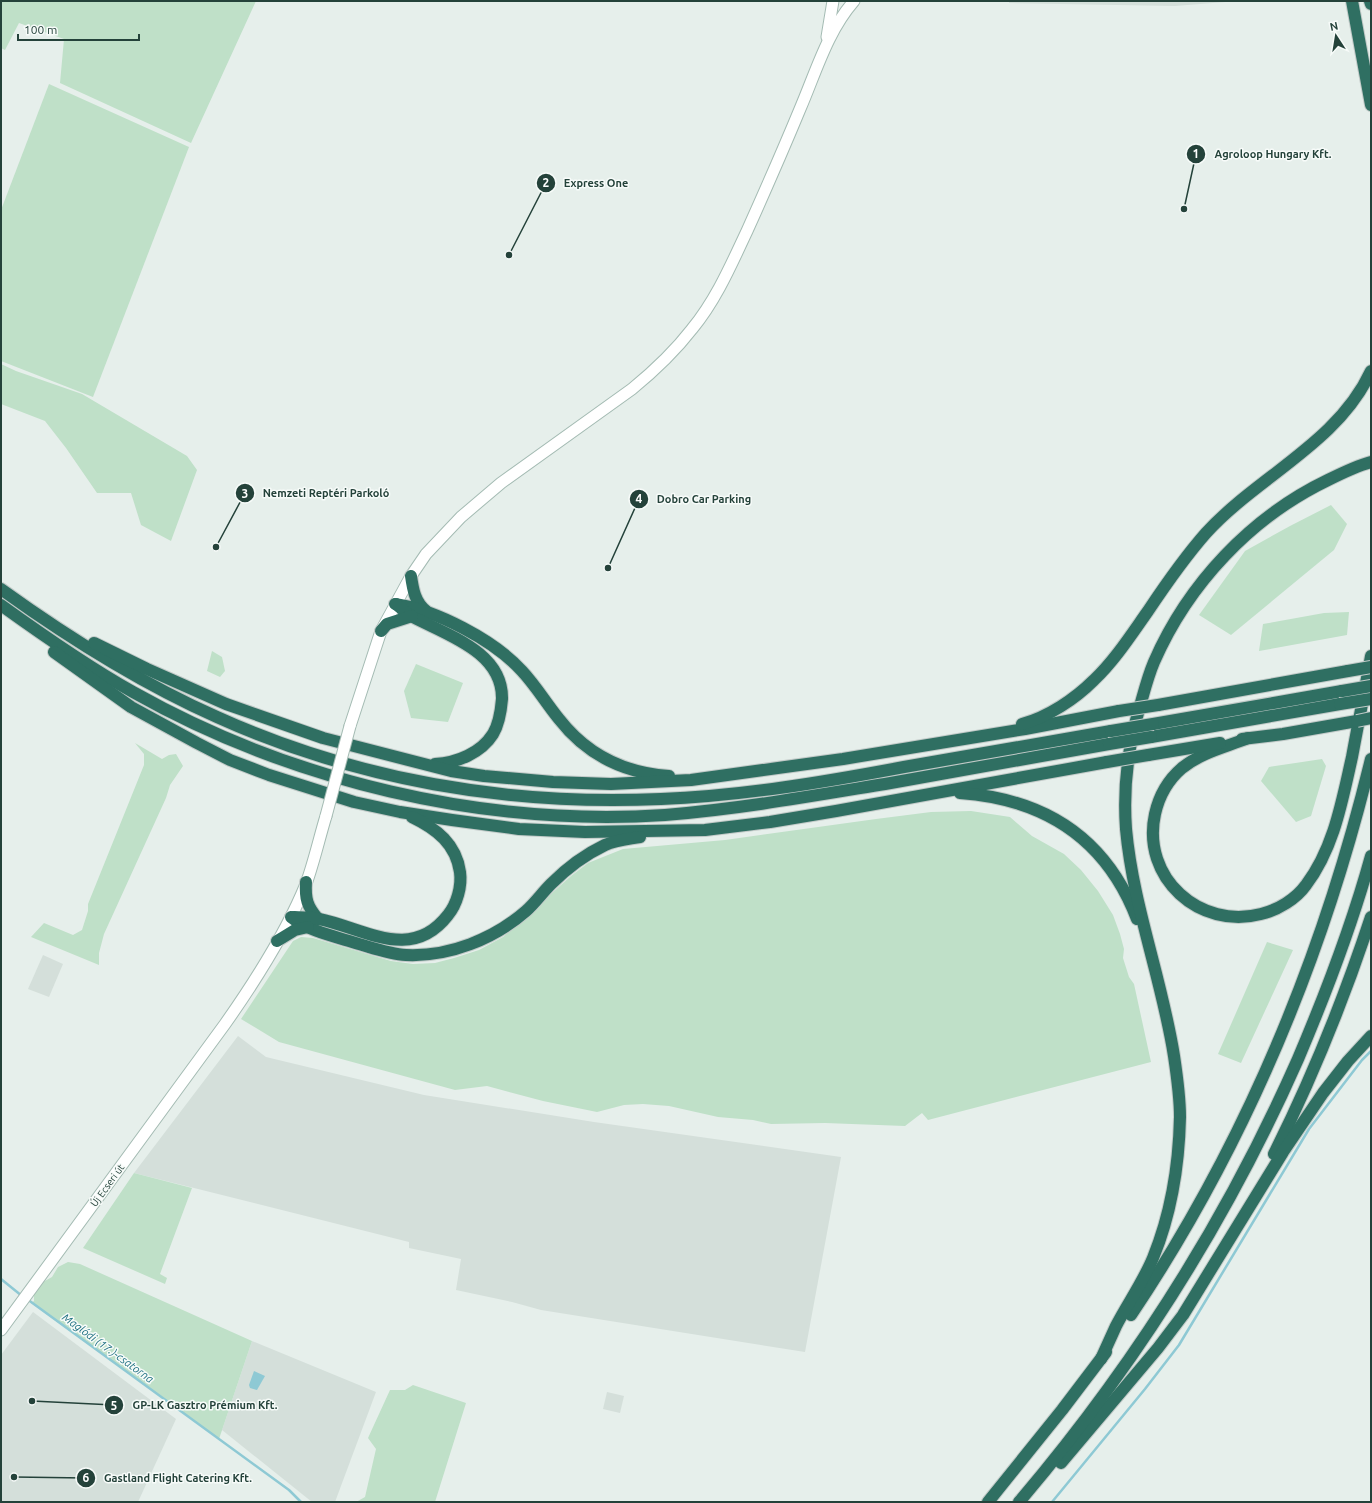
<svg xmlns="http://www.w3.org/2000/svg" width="1372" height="1503" font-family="Ubuntu,sans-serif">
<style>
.built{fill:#d4dfda}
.green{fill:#bfe0c8}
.water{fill:#8ec9d4}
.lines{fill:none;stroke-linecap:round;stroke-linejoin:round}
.stream{stroke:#8ec9d4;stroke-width:2.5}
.secondary-casing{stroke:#a4bbb3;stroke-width:13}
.highway-casing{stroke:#c2cac8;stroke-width:14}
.secondary{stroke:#fff;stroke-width:11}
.highway{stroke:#2f6f62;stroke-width:12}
.secondary-bridge-casing{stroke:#a4bbb3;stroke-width:13;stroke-linecap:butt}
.highway-bridge-casing{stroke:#c2cac8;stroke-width:14;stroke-linecap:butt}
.secondary-bridge{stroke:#fff;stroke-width:11}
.highway-bridge{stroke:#2f6f62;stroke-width:12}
.labels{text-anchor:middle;stroke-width:3;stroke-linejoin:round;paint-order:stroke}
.street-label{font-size:10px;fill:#24423a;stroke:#f7fbf9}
.water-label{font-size:11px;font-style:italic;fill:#1c6f80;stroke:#f7fbf9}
.leader{fill:none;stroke:#24423a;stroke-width:1.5}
.callout-dot{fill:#24423a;stroke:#f7fbf9;stroke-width:1.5}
.mark-label{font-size:12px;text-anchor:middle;font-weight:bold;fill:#fff}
.callout-label{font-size:11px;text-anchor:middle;font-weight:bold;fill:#24423a;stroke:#f7fbf9;stroke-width:3;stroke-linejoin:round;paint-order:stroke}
</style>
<rect width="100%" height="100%" fill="#e6efeb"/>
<g class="built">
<polygon points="1009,1 1238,1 1175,6 1009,3"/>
<polygon points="43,955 63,964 49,997 28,989"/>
<polygon points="238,1036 266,1057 424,1095 594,1122 841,1157 805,1352 541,1310 512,1302 456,1290 461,1259 409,1248 409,1242 134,1173"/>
<polygon points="33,1312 176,1419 138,1502 1,1502 1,1355"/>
<polygon points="252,1341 376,1392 335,1502 312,1502 222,1430"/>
<polygon points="607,1392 624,1396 620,1413 603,1409"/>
</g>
<g class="green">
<polygon points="1,1 256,1 191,143 60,83 64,39 19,23 5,50 1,48"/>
<polygon points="49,84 189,147 93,397 1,361 1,210"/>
<polygon points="1,364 16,371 82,394 187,456 197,470 171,541 141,525 131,493 97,493 66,448 45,421 1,404"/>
<polygon points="1331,505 1347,524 1334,550 1231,635 1199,615 1245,551 1290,526"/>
<polygon points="1349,612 1347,635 1259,651 1263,624 1324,613"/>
<polygon points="212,651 222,657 225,671 220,677 207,671"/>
<polygon points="416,664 463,683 448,722 411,718 404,691"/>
<polygon points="135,743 162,759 169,755 176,754 183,766 170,785 166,798 104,934 99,953 99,965 31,937 44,923 73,935 82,930 88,911 88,904 144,765 144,754"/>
<polygon points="1322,759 1326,766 1311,816 1296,822 1261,781 1269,767"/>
<polygon points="971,811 1010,817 1032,836 1064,854 1081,870 1098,891 1113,915 1120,934 1124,949 1123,958 1129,977 1134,984 1151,1062 928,1120 922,1113 905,1126 825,1123 771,1124 753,1120 718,1117 669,1106 643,1104 624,1105 597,1112 543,1101 487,1086 455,1090 279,1042 241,1019 293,941 301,937 313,938 391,961 413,964 435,963 454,958 479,950 503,937 571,876 588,863 623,849 725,840 876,819 931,812"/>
<polygon points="1267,942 1293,950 1241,1063 1218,1054"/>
<polygon points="134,1173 192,1188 160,1274 167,1278 165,1284 83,1248"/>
<polygon points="68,1262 80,1264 252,1341 219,1439 31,1303 34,1301 34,1292 43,1282 52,1277 58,1267"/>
<polygon points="413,1385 466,1403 435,1502 356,1502 365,1497 376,1449 368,1438 390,1390 405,1390"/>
</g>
<polygon class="water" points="254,1371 265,1376 257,1390 250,1388 249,1385"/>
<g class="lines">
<g class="stream">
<polyline points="1,1279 22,1296"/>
<polyline points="27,1299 289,1490 301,1502"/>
<polyline points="1052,1502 1145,1389 1179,1345 1309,1129 1362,1060 1371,1051"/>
</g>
<g class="secondary-casing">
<g id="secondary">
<polyline points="827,37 833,1"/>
<path d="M350,726L381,631L411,576L426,554L461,517L501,483L632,389C654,371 675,351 692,329C716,300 731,265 747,231C765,191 783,150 800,109C816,72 827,32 854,1"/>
<path d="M1,1330L225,1024C256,980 286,933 306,884C314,862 319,839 326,816"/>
</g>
</g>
<g class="highway-casing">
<g id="highway">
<polyline points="1352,1 1371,105"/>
<polyline points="1370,1 1371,4"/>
<path d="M411,576C413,590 415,602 426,611"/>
<path d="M1,589C69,638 141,683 217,717C356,780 509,806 661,799C742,796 824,782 904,767C973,755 1042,743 1111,731"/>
<path d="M395,604C436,610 494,640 522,671C536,686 546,703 559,719C587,755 624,773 669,776"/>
<path d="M396,604C401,608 407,614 413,617C447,635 503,652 502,699C501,711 499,724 493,734C481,753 457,763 435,764"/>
<path d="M1,605C44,636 87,666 133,692C291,781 483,827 665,815C739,809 812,796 885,784C959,771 1034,758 1109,744"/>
<polyline points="381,631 387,624 412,616"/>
<polyline points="94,643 147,669 226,704 323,738 451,771 484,776 553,782 611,784 691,780 843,759 1025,729 1119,711"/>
<polyline points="54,652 131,707 197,743 230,760 269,775 354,802 400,812 452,820 519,829 585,832 705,830 770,822 836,811 1107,762"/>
<polyline points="1158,705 1348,671"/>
<path d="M1022,724C1048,717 1075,699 1094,680C1115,660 1131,635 1148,611C1166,584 1184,558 1206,533C1258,476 1338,443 1371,371"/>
<polyline points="1153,724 1342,691"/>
<polyline points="1151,737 1340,704"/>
<path d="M1248,738C1226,747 1202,752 1182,768C1168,780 1159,796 1155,814C1141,878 1200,930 1261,914C1278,910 1296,899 1306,885C1334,848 1342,801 1352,757C1358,724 1365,690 1371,656"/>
<polyline points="1242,739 1283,734 1357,721"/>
<polyline points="1148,755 1220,743"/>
<path d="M960,793C1045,799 1106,838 1137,919"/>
<path d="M306,882C305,899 307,906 318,919"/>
<path d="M291,917C308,931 337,937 359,944C373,948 390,954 406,955C449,957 494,939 526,911C535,903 542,893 551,884C567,868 584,855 605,845C615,840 629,839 640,837"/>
<path d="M294,917C302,918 311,917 319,919C364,928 411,963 448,915C457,904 462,886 460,872C456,844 437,829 412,817"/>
<polyline points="277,941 295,930 308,927"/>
<path d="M1274,1154C1312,1078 1344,999 1371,917"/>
<path d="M1131,1315C1245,1145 1323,957 1371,759"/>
<path d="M1101,1359C1106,1348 1111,1337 1116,1326C1128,1303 1143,1282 1153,1258C1171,1214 1179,1164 1180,1117C1180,1096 1177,1076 1174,1056C1162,979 1133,906 1126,829C1123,787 1128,746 1140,706C1144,692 1148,676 1154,662C1188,584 1251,517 1328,480C1342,473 1356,466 1371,462"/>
<polyline points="1061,1463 1158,1348 1183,1315 1283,1152 1323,1093 1348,1061 1371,1036"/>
<polyline points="988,1502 1062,1410 1106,1352"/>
<path d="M1019,1502C1133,1368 1227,1220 1298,1059C1326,993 1352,925 1371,856"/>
</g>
</g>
<use href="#secondary" class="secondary"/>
<use href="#highway" class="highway"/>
<g class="secondary-bridge-casing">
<polyline id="secondary-bridge" points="326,816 350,726"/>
</g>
<g class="highway-bridge-casing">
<g id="highway-bridge">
<polyline points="1348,671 1371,667"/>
<polyline points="1342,691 1371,686"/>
<polyline points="1340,704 1371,699"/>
<polyline points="1119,711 1158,705"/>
<polyline points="1357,721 1371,718"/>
<polyline points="1111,731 1153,724"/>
<polyline points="1109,744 1151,737"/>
<polyline points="1107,762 1148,755"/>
</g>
</g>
<use href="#secondary-bridge" class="secondary-bridge"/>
<use href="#highway-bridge" class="highway-bridge"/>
</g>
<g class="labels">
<g class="street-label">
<text transform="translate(107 1185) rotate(-54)" y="4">Új Ecseri út</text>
</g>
<g class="water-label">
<text transform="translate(108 1348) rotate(36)" y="4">Maglódi (17.)-csatorna</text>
</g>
</g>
<path class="leader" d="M1184 209L1196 154M509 255L546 183M216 547L245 493M608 568L639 499M32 1401L114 1405M14 1477L86 1478"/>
<g class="callout-dot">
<circle cx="1184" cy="209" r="4"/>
<circle cx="509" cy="255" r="4"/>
<circle cx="216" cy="547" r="4"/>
<circle cx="608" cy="568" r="4"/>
<circle cx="32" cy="1401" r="4"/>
<circle cx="14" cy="1477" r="4"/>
<circle cx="1196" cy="154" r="10"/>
<circle cx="546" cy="183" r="10"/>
<circle cx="245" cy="493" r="10"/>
<circle cx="639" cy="499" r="10"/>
<circle cx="114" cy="1405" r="10"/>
<circle cx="86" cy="1478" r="10"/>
</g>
<g class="mark-label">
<text x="1196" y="158">1</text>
<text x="546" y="187">2</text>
<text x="245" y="498">3</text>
<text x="639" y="503">4</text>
<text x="114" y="1410">5</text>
<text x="86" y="1482">6</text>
</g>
<g class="callout-label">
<text x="1273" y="158">Agroloop Hungary Kft.</text>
<text x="596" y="187">Express One</text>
<text x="326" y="497">Nemzeti Reptéri Parkoló</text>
<text x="704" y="503">Dobro Car Parking</text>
<text x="205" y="1409">GP-LK Gasztro Prémium Kft.</text>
<text x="178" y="1482">Gastland Flight Catering Kft.</text>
</g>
<rect width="1372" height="1503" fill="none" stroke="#24423a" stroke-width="4"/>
<g transform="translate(1336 36) rotate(348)" stroke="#f7fbf9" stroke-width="3" paint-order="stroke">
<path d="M0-3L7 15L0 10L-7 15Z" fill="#24423a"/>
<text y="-6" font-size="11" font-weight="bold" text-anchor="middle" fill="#24423a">N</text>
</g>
<path d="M18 34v6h121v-6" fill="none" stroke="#24423a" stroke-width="2"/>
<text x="24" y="34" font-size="12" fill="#24423a" stroke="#f7fbf9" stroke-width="3" paint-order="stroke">100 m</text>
</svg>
